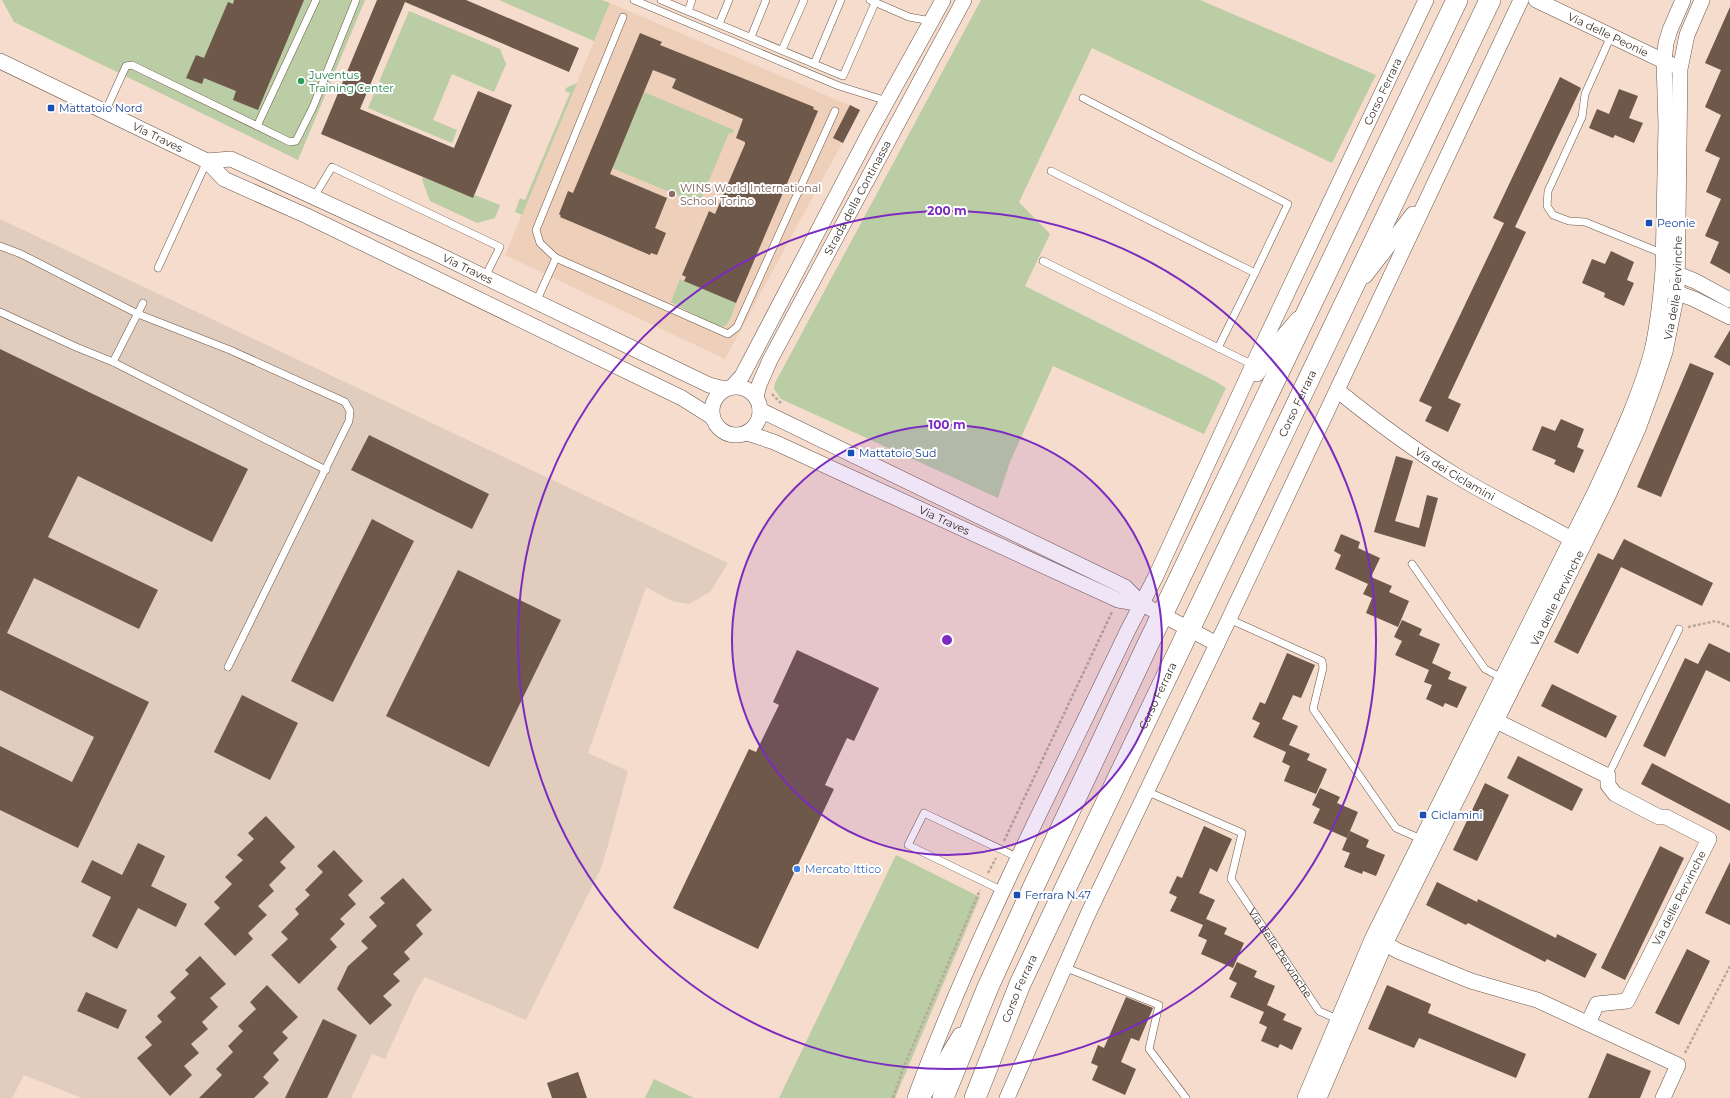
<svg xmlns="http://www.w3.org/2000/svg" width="1730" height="1098" font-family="Montserrat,sans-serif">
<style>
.industrial{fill:#e0cdbe}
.built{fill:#edcfba}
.green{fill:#bbcda5}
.building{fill:#6d584a}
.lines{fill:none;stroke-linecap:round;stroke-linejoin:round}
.service-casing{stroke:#6a5648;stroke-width:8}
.minor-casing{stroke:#6a5648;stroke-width:16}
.secondary-casing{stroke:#6a5648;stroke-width:22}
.path{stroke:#bba79a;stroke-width:2.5;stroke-dasharray:3 2;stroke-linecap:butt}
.service{stroke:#fff;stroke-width:7}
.minor{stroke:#fff;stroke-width:15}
.secondary{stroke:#fff;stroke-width:21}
.ring{fill:none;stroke:#7b2cbf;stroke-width:2}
.leisure-dot{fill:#2e9e5b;stroke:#fff;stroke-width:1.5}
.transit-dot{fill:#1a4fb4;stroke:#fff;stroke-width:1.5}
.education-dot{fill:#8d6e63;stroke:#fff;stroke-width:1.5}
.shop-dot{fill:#3f7fe0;stroke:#fff;stroke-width:1.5}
.labels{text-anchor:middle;stroke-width:4;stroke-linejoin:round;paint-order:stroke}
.street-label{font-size:11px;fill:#382f29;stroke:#fff}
.leisure-label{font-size:11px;fill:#27864d;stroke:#fff;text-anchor:start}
.transit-label{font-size:11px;fill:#164399;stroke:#fff;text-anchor:start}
.education-label{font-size:11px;fill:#785e54;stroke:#fff;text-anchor:start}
.shop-label{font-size:11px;fill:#366cbe;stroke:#fff;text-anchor:start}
.centre{fill:#7b2cbf;stroke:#fff;stroke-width:2}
.ring-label{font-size:12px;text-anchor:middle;font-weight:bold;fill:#7b2cbf;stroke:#fff;stroke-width:4;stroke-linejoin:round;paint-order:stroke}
</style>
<rect width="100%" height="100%" fill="#f5dccc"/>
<polygon class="industrial" points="0,219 728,563 710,592 689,604 672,601 646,587 588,753 628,771 608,845 601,868 526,1020 425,977 417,989 385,1059 372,1054 351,1098 82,1098 24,1075 12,1098 0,1098"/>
<polygon class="built" points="610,3 860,110 725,359 505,255"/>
<g class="green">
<polygon points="2,0 365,0 298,160 14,22"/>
<polygon points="499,0 602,0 610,3 594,41"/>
<polygon points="981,0 1200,0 1376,75 1332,163 1092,48 1019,202 1050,234 1025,286 1215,381 1226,388 1204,434 1053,366 1010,462 998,498 781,399 774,389 775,383"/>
<polygon points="409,11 500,49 506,64 494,92 452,74 433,120 457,130 452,143 368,108"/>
<polygon points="577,83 522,215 515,212 520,198 525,200 570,93 565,91 566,88"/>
<polygon points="644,92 734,130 732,134 729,133 699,204 612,168"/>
<polygon points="423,177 473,198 475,195 500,205 495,218 477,223 430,201 422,180"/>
<path d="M680,279L736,303C732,313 730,328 718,327L671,302Z"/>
<polygon points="896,855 980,897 895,1098 779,1098"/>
<polygon points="654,1079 694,1098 645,1098"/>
</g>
<g class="building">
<polygon points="234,0 304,0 258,110 233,100 236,91 204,78 202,84 186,78 196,55 204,58 228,2 233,4"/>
<polygon points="377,0 466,0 579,48 569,72 405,2 360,109 454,148 478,91 512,105 473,198 321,134"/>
<polygon points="1730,7 1730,274 1710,263 1719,242 1705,236 1721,199 1706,192 1720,158 1705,151 1721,115 1705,107 1721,70 1705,63"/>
<polygon points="640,33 662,42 660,45 814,107 813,109 818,111 736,303 684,281 686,277 682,275 709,211 715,214 745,144 745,142 736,138 743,119 672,88 676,79 653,70 610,174 667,198 655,228 666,233 657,255 651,253 650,255 560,217 561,216 559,214 568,191 573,193"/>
<polygon points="1560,77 1581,88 1515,227 1526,232 1448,398 1461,404 1448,432 1425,421 1432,407 1419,401 1504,223 1493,218"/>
<polygon points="1619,89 1638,96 1629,118 1643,123 1634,143 1615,135 1613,138 1589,128 1597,109 1609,114"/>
<polygon points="850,105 860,110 843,143 833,138"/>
<polygon points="1611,251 1634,262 1627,280 1634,283 1624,306 1604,297 1605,293 1582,283 1592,259 1605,264"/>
<polygon points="1730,330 1730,366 1714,357"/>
<polygon points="0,349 248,469 212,542 78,476 48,537 158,590 139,629 34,578 7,633 149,702 78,848 0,810 0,746 72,782 94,737 0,690"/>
<polygon points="1690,363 1714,373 1661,497 1637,487"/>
<polygon points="1561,419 1584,429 1577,447 1584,450 1574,473 1554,464 1556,460 1532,450 1542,426 1555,431"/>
<polygon points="369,435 489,494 472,529 351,470"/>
<polygon points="1396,456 1413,461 1395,521 1419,528 1427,495 1438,498 1425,547 1374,532"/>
<polygon points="372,519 414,541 333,702 291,681"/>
<polygon points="1341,534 1360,542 1358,548 1380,558 1371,577 1392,586 1389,592 1409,601 1398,627 1366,613 1372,598 1363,594 1368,584 1335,569 1341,555 1334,551"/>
<polygon points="1624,539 1713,583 1702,606 1621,567 1578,654 1554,642 1598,553 1613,560"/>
<polygon points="458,570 561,620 489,767 386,716"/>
<polygon points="1402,620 1422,629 1419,635 1440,644 1432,663 1451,672 1448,679 1467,687 1457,708 1445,703 1443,707 1426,699 1432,685 1424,682 1429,670 1395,655 1402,641 1394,637"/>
<polygon points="1709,643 1730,653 1730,682 1706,670 1665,757 1643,746 1685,658 1698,664"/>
<polygon points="797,650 879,688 854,741 847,738 825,785 834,789 758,949 673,908 749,749 756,752 779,705 773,702"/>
<polygon points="1287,653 1315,665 1301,698 1293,695 1282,719 1298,726 1289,745 1310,754 1307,760 1327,769 1316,794 1284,781 1290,766 1282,762 1286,752 1253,737 1260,723 1252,719 1260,702 1265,704"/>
<polygon points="1552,684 1617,716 1606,738 1541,706"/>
<polygon points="242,695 298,723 270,780 214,752"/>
<polygon points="1518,756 1583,789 1572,811 1507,778"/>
<polygon points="1652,763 1730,804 1730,831 1641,784"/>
<polygon points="1485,783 1509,795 1477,861 1453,850"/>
<polygon points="1320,788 1340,797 1337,803 1358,812 1347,838 1313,823 1320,809 1312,805"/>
<polygon points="266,816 295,847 280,862 286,868 269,885 274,891 258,906 267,915 248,933 253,939 235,956 204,924 220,908 214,902 232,884 225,877 243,860 237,855 254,839 248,833"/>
<polygon points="1204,826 1232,839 1217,872 1210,868 1199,893 1215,900 1206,919 1227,928 1224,934 1244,943 1233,968 1201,954 1207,940 1198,936 1203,925 1170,911 1177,897 1169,893 1177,876 1182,878"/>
<polygon points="1350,831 1369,840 1366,847 1385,855 1376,876 1363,871 1362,874 1344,867 1350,853 1342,850"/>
<polygon points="138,843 165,856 151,886 187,904 176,927 138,908 117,949 92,936 111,897 81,882 92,860 122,875"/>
<polygon points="1660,846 1684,858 1625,980 1601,968"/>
<polygon points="334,850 363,881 348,895 356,904 340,919 345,924 330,939 337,947 299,984 271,955 288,939 281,932 299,914 295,909 310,895 305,890 323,872 317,866"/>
<polygon points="1730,862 1730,925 1705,913"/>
<polygon points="403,878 432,910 416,925 423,934 404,952 410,959 393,974 400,981 383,996 392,1005 370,1025 337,989 348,966 368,948 361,941 377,926 369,917 385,903 380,898"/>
<polygon points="1437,882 1477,902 1478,899 1556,938 1557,934 1597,954 1585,978 1547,959 1545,962 1468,923 1466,925 1426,905"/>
<polygon points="1687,949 1710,961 1679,1025 1655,1013"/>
<polygon points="200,956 226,984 210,998 218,1007 202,1022 208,1029 191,1044 199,1053 184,1066 192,1075 170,1096 137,1058 152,1045 145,1037 162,1022 157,1016 176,998 170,992 189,974 185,970"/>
<polygon points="1237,962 1257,971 1254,977 1275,986 1267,1005 1286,1014 1283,1020 1302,1028 1292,1050 1280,1044 1278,1048 1261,1041 1267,1027 1259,1023 1264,1012 1230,997 1237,983 1229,979"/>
<polygon points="267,985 298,1017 282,1032 288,1038 273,1053 279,1060 263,1077 269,1083 254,1098 199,1098 222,1075 216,1069 233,1052 228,1046 243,1031 238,1026 256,1009 250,1002"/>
<polygon points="1387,985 1431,1004 1428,1013 1526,1054 1516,1078 1419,1038 1414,1048 1368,1029"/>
<polygon points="86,992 127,1010 118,1029 77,1011"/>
<polygon points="1126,997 1153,1008 1139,1041 1131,1038 1121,1062 1136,1069 1125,1095 1092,1080 1098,1066 1091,1063 1098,1045 1104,1048"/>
<polygon points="323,1019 357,1035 327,1098 285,1098"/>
<polygon points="1607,1053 1651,1071 1640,1098 1588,1098"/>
<polygon points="578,1072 587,1098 552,1098 547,1083"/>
</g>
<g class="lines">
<g class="service-casing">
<g id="service">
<polyline points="634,0 839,86 887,101"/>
<polyline points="661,0 843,76 875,3"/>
<polyline points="870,0 909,17 931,21"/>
<polyline points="688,11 692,0"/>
<polyline points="719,24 729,0"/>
<polyline points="1611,36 1585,94 1582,117 1548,191 1547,206 1553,215 1569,221 1585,222 1664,254"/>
<polyline points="751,37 766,0"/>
<polyline points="782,50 804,0"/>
<polyline points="814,64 841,0"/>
<polyline points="1083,98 1288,204 1255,273"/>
<polyline points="105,112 126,66 132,65 290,142 296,141 313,107 356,0"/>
<polyline points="257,126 316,0"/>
<polyline points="1051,171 1255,273 1218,348"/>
<polyline points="314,197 332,167 500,247 485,277"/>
<polyline points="0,246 21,254 138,314 230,350 345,402 350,411 349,421 228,667"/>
<polyline points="556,258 728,334 737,327 835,111"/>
<polyline points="1043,261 1253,365"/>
<polyline points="158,268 207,161"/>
<polyline points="536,302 556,258 540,243 536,230 623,17"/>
<polyline points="0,312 76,347 113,362 143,303"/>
<polyline points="113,362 326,470"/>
<polyline points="1412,564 1485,669 1502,678"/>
<polyline points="1229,619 1322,661 1323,668 1313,709 1396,828 1421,839"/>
<polyline points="1608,776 1679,629"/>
<path id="s1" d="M1146,791L1242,833L1231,879L1319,1011L1337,1019"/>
<polyline points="1003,891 908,845 924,813 1019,858"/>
<polyline points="1064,967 1159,1005 1149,1049 1186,1098"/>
</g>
</g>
<g class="minor-casing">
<g id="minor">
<path id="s2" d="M1536,0L1672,65"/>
<path id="s3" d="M0,61L207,161L224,179L307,216L682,398L712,417"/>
<path id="s4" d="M207,161L231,159L433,252L682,372L709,385L725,389"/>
<polyline points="1670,271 1695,281 1730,300"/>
<polyline points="1365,276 1413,214"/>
<polyline points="1669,290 1694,299 1730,317"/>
<polyline points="1257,374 1274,347 1298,319"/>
<circle cx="736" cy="411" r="24"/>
<polyline points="732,387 742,376 872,128 943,0"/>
<path id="s5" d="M1337,390C1374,420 1414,450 1455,475C1496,500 1539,520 1580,544"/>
<path id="s6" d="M756,397L759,385L770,360L964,0"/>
<polyline points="760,410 1125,587 1142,604"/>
<path id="s7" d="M747,433L774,442L1118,600L1142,604L1217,644"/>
<polyline points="1488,717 1608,776 1608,785 1615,794 1659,817 1666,817 1709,839 1627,1001 1597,1004 1588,1023"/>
<polyline points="1377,939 1398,951 1471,981 1537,1000 1678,1065 1663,1098"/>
<path id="s8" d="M915,1098C974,938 1054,786 1127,632L1155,578L1253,365L1426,0"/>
<polyline points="922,1098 960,1035"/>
<polyline points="1007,1098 1088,914 1229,619 1521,0"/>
<path d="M1305,1098L1373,937L1596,490C1617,444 1639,399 1652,351C1658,324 1661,296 1663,269L1666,125L1664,61L1666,43L1670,30L1683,0"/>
<path id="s9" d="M1319,1098L1385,944L1608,496L1638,429L1654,385L1665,352L1677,293L1680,69L1687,35L1702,0"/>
</g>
</g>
<g class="secondary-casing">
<g id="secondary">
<polyline points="943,1098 988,987 1034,886 1149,642 1457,0"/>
<path id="s10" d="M975,1098L1020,984L1057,906L1490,0"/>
</g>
</g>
<g class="path">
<polyline points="772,394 781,403"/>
<polyline points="1688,627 1716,621 1730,627"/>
<polyline points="1004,841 1112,612"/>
<polyline points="988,873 996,858"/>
<polyline points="1685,1053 1730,966"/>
<polyline points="893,1098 904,1066 980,890"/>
</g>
<use href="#service" class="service"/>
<use href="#minor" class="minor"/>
<use href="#secondary" class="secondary"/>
</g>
<circle cx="947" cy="640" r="215" fill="#7b2cbf" fill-opacity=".12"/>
<g class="ring">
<circle cx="947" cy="640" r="215"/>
<circle cx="947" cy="640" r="429"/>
</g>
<circle class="leisure-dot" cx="301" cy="81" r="4"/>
<g class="transit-dot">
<rect x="47" y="104" width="8" height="8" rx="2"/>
<rect x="1645" y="219" width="8" height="8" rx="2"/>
<rect x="847" y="449" width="8" height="8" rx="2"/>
<rect x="1419" y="811" width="8" height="8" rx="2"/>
<rect x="1013" y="891" width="8" height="8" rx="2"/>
</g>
<circle class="education-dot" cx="672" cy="194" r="4"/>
<circle class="shop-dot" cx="797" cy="869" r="4"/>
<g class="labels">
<g class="street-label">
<text dy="4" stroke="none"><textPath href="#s2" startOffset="80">Via delle Peonie</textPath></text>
<text dy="4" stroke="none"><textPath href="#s8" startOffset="1110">Corso Ferrara</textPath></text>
<text dy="4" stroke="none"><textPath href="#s3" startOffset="175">Via Traves</textPath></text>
<text dy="4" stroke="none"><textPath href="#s6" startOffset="224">Strada della Continassa</textPath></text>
<text dy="4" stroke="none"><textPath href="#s4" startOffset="285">Via Traves</textPath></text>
<text dy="4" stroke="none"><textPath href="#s9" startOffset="888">Via delle Pervinche</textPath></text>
<text dy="4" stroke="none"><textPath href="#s10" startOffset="766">Corso Ferrara</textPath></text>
<text dy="4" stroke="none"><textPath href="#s5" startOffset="145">Via dei Ciclamini</textPath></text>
<text dy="4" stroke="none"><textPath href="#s7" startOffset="216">Via Traves</textPath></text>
<text dy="4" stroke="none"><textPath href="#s9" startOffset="554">Via delle Pervinche</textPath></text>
<text dy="4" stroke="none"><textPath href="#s10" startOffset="442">Corso Ferrara</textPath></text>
<text transform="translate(1679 898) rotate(-63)" y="4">Via delle Pervinche</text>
<text dy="4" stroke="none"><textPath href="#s1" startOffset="241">Via delle Pervinche</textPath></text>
<text dy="4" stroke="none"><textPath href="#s10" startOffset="118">Corso Ferrara</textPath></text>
</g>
<g class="leisure-label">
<text x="309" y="79">Juventus<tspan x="309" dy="13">Training Center</tspan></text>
</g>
<g class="transit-label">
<text x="59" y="112">Mattatoio Nord</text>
<text x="1657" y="227">Peonie</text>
<text x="859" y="457">Mattatoio Sud</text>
<text x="1431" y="819">Ciclamini</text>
<text x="1025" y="899">Ferrara N.47</text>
</g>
<g class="education-label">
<text x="680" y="192">WINS World International<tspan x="680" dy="13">School Torino</tspan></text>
</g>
<g class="shop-label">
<text x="805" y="873">Mercato Ittico</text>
</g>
</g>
<circle cx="947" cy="640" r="6" class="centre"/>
<g class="ring-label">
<text x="947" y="215">200 m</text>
<text x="947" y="429">100 m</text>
</g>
</svg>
